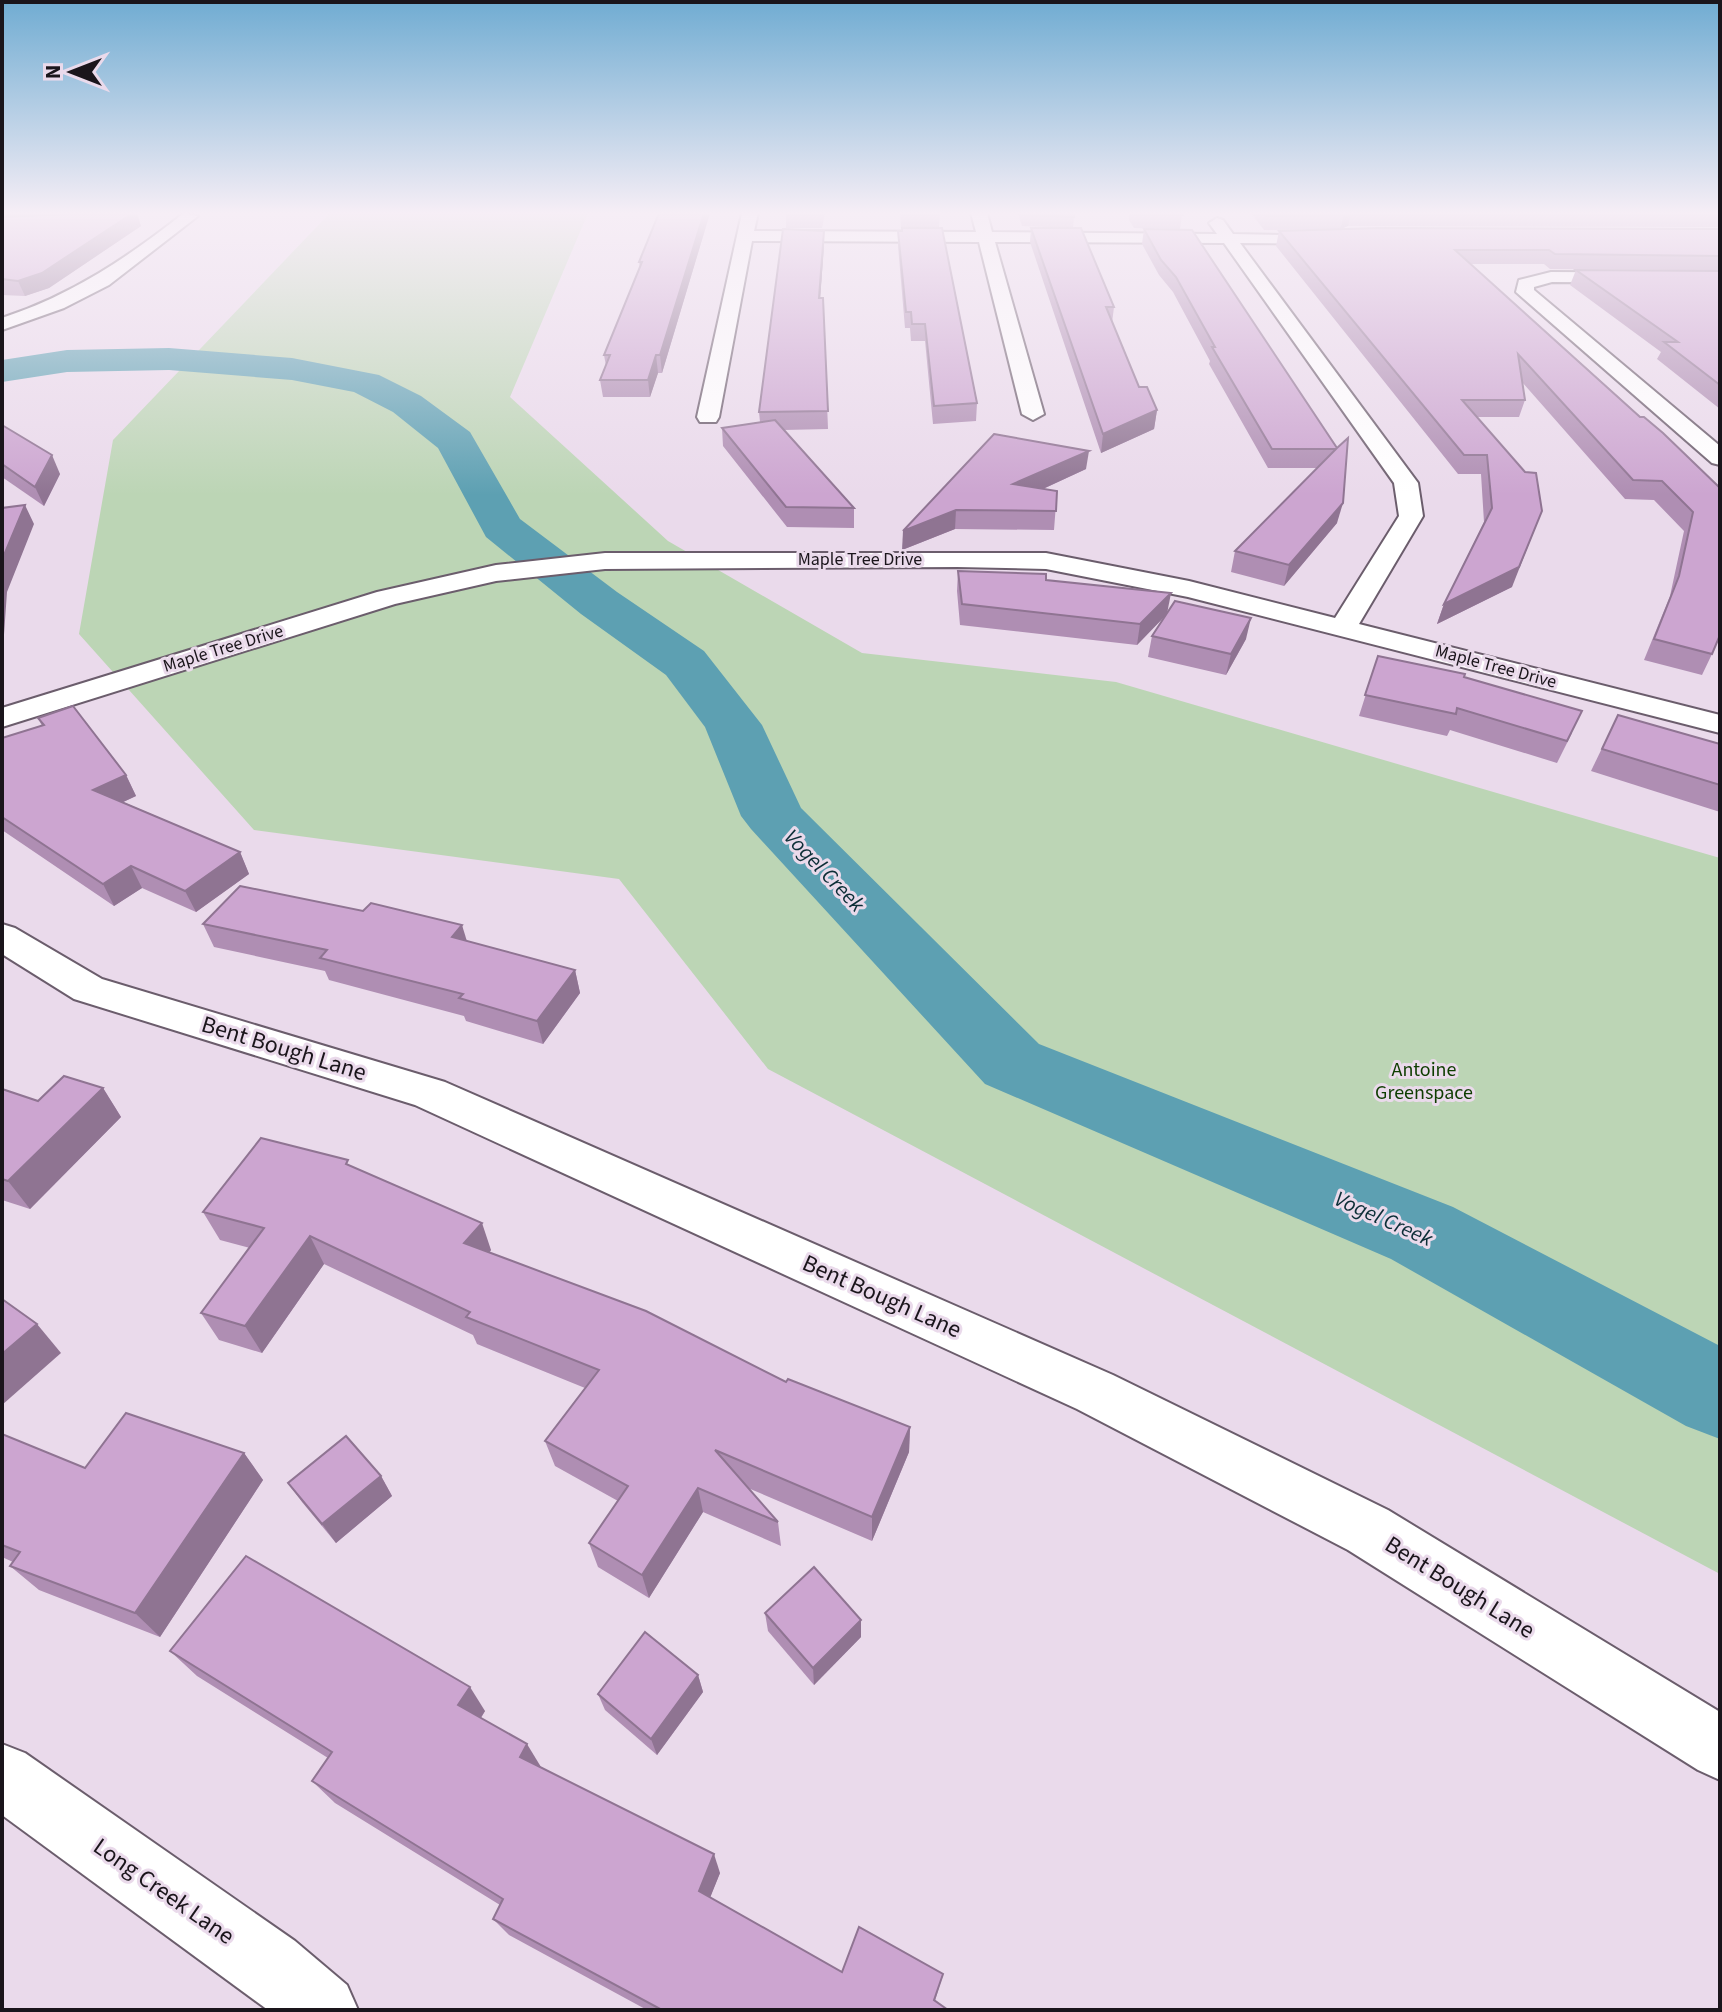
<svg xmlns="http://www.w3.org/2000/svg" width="1722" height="2012" font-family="'Source Sans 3',sans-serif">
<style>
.green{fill:#bcd5b5}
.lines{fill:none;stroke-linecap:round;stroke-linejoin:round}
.river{fill:#5da0b2;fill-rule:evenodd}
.minor-casing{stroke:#6b5d6c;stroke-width:4}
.minor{fill:#fff;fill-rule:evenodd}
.wall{fill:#af8eb3}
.shaded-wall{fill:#8f7492}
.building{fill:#cca5d0;stroke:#8f7492;stroke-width:2}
.labels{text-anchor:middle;stroke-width:6;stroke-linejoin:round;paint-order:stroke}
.far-street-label{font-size:18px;fill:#1a151b;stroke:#eadaeb}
.park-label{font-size:20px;fill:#0e3d00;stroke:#eadaeb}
.water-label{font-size:22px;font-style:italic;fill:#0c2e37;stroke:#eadaeb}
.near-street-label{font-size:24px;fill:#1a151b;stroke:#eadaeb}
</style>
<rect width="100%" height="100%" fill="#eadaeb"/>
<polygon class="green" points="330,213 588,213 510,397 668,541 862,653 1116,682 1720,858 1720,1574 768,1069 619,879 254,830 79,634 113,440"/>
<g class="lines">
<polygon class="river" points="169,348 292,358 379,375 421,396 470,432 520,519 617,592 704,651 762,725 801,808 1039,1044 1453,1207 1720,1346 1720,1439 1686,1426 1391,1259 985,1084 751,829 741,816 705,727 666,675 581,614 486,537 438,448 393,412 354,392 292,380 169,370 67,372 2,382 2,360 67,350"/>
<g class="minor-casing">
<g id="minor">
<path d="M184,213L198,216L109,285L64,308L2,330V318C72,295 127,258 184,213Z"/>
<polygon points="742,213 758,213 754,231 976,232 971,213 987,213 992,232 1217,234 1209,223 1217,218 1223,220 1233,234 1338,236 1338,242 1332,244 1240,243 1418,483 1423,516 1359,624 1720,715 1720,733 1188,597 1046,569 957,567 605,569 496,581 395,604 2,727 2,708 377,592 496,565 605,553 1046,553 1189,581 1335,618 1399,516 1394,483 1224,243 995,242 1044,414 1033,420 1022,414 979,242 752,241 719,417 716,422 700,422 697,417"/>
<polygon points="1551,272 1720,273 1720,283 1552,282 1534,287 1534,290 1720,446 1720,465 1712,463 1516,292 1519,280"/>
<polygon points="2,924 15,928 102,979 445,1082 1113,1375 1388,1510 1720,1712 1720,1780 1698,1770 1348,1550 1077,1409 415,1105 74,999 2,954"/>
<polygon points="2,1744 25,1753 295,1941 347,1985 358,2010 268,2010 2,1815"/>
</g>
</g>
<use href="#minor" class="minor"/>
</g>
<g class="wall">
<polygon points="2,213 76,213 2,216"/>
<polygon points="659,213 710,213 662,373 658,373 650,397 603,397 600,380 606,366 604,355 640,268 639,262"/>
<polygon points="825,213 822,228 786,228 786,214"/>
<polygon points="900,213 940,213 939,227 901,227"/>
<polygon points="1018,213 1073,213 1074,217 1073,228 1022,226"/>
<polygon points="1129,213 1181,213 1182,215 1180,229 1134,228 1129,220"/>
<polygon points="1251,213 1720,213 1720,227 1348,226 1340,229 1720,229 1720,409 1657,359 1661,352 1570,285 1576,270 1678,270 1550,269 1544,264 1471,264 1720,488 1712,654 1702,675 1644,660 1670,596 1684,531 1654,500 1625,499 1522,382 1525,400 1519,417 1477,417 1525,472 1512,587 1437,624 1444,604 1484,522 1481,474 1458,474 1276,246 1279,231 1339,229 1264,230"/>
<polygon points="2,217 141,226 49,288 25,296 2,295"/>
<polygon points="1031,228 1114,307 1112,323 1139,387 1157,410 1154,429 1101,453 1030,242"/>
<polygon points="1144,229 1337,448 1337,523 1284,586 1231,572 1235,551 1318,468 1268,468 1209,364 1210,361 1173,292 1159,275 1142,244"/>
<polygon points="824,231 824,246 820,298 823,298 828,429 784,430 854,508 854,528 787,527 723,446 722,428 760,422 759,412"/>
<polygon points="898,231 977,403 976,421 933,424 925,341 911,341 910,328 905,328 898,246"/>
<polygon points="2,425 60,474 44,506 2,477"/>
<polygon points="994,434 1086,469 1043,489 1057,491 1054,530 955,529 902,550"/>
<polygon points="958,571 1046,580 1167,612 1246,639 1226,675 1148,657 1152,636 1165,616 1137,645 960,625 957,591"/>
<polygon points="1378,656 1464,677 1572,733 1557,763 1450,730 1447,736 1359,716"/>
<polygon points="1618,715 1720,744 1720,812 1591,771"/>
<polygon points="38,718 126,775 136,796 123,802 240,852 249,874 196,912 142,888 114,906 2,830 2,738 42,726"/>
<polygon points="203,924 466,941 575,970 580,993 543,1044 466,1021 464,1016 329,980 325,971 214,947"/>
<polygon points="103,1088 121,1117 30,1209 2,1200 2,1089 38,1101"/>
<polygon points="351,1166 491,1250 489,1253 786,1382 910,1427 909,1452 872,1541 748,1488 778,1522 781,1546 703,1512 649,1598 598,1567 589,1543 618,1501 555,1466 545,1441 585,1388 477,1344 473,1335 324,1264 262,1353 219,1340 201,1313 250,1248 220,1240 203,1212"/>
<polygon points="2,1434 85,1468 244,1453 263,1480 160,1637 39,1590 10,1566 13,1562 2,1557"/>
<polygon points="381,1476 392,1496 336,1543 302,1502 288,1483"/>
<polygon points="765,1613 861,1637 814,1685 768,1631"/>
<polygon points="170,1651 485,1711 481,1718 541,1767 720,1873 710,1897 842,1972 943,1974 935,2001 948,2010 647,2010 509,1935 493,1919 500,1905 335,1803 312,1781 328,1758 197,1676"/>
<polygon points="698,1675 703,1692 657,1755 605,1710 598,1694"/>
</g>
<g class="shaded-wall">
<polygon points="133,213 137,213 141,226 49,288 25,296 18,281"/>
<polygon points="704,213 710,213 662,373 660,355"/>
<polygon points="1348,213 1351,213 1348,226 1340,229 1344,215"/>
<polygon points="824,231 824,246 819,314 819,298"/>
<polygon points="656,355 658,373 650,397 648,380"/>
<polygon points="1157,410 1154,429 1101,453 1103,434"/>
<polygon points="1089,451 1086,469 1012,503 1013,484"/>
<polygon points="52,455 60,474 44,506 35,487"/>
<polygon points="1343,503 1337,523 1284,586 1289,565"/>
<polygon points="25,505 34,524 7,592 2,663 2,560"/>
<polygon points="956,510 955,529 902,550 903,531"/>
<polygon points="1542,511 1512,587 1437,624 1444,604"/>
<polygon points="1171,593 1167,614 1137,645 1140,624"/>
<polygon points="1251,618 1246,639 1226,675 1231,654"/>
<polygon points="126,775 136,796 104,811 93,790"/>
<polygon points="240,852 249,874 196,912 185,891"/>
<polygon points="131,866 142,888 114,906 103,884"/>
<polygon points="462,925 469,948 452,937"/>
<polygon points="575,970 580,993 543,1044 537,1021"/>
<polygon points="103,1088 121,1117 30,1209 8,1181"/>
<polygon points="482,1223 491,1250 475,1271 464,1243"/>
<polygon points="310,1236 324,1264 262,1353 245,1326"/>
<polygon points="37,1324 61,1353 2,1405 2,1354"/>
<polygon points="910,1427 909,1452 872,1541 872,1517"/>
<polygon points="244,1453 263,1480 160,1637 135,1613"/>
<polygon points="381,1476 392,1496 336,1543 322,1524"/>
<polygon points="698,1488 703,1512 649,1598 642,1575"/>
<polygon points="861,1620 861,1637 814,1685 813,1668"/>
<polygon points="698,1675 703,1692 657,1755 651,1739"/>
<polygon points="470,1687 485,1711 474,1728 458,1705"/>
<polygon points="527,1744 541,1767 520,1757"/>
<polygon points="714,1854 720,1873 706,1908 699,1891"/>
</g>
<g class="building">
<polygon points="89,213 133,213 42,273 18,281 2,279 2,217"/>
<polygon points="659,213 704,213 660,355 656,355 648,380 600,380 610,355 604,355 642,262 639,262"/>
<polygon points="1023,213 1073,213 1074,217 1023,215"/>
<polygon points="1135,213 1181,213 1182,215 1135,215"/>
<polygon points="1265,213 1348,213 1344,215 1266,216"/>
<polygon points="902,228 942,228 977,403 934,406 925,324 912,324 911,312 906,312 898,231 902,231"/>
<polygon points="1031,228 1081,228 1114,307 1106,307 1139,387 1147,387 1157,410 1103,434"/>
<polygon points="1380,228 1720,229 1720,256 1555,254 1549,250 1455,250 1640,417 1644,417 1663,433 1720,488 1720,635 1712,654 1654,639 1679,576 1693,512 1662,481 1633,480 1518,354 1525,400 1462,400 1525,472 1536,473 1542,511 1519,567 1444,604 1492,508 1487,455 1464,455 1279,231"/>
<polygon points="783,229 824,231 819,298 823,298 828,411 759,412"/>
<polygon points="1144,229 1192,230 1337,448 1348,438 1343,503 1289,565 1235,551 1336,449 1272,449 1212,347 1215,347 1176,277 1161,260"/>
<polygon points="1576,270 1720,271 1720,385 1664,342 1678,342"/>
<polygon points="775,420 854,508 786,507 722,428"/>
<polygon points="2,425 52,455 35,487 2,464"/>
<polygon points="994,434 1089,451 1013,484 1057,491 1056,511 956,510 903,531"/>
<polygon points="25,505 2,560 2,508"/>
<polygon points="958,571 1046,574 1046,580 1171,593 1140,624 962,604"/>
<polygon points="1175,601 1251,618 1231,654 1152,636"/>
<polygon points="1378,656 1465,674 1464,677 1582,711 1567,741 1457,708 1456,714 1365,695"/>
<polygon points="73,706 126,775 93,790 240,852 185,891 131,866 103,884 2,817 2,738 44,725 38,718"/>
<polygon points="1618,715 1720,744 1720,785 1602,749"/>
<polygon points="240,886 363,911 371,903 462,925 452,937 575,970 537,1021 459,998 463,994 320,958 327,950 203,924"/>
<polygon points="64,1076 103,1088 8,1181 2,1179 2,1089 38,1101"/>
<polygon points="261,1138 348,1160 346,1164 482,1223 464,1243 646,1311 786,1382 788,1379 910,1427 872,1517 715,1450 778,1522 698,1488 642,1575 589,1543 628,1486 545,1441 599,1370 466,1317 470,1312 310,1236 245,1326 201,1313 264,1228 203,1212"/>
<polygon points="2,1299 37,1324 2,1354"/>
<polygon points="126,1413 244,1453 135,1613 10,1566 20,1552 2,1545 2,1434 85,1468"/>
<polygon points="346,1436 381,1476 322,1524 288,1483"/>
<polygon points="246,1556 470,1687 458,1705 527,1744 520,1757 714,1854 699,1891 842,1972 859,1927 943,1974 934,2000 948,2010 662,2010 493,1919 503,1899 312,1781 332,1752 170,1651"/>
<polygon points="814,1567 861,1620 813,1668 765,1613"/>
<polygon points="645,1632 698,1675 651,1739 598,1694"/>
</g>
<linearGradient id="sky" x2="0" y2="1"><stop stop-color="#70acd2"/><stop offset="0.43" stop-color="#f6eef6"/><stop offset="1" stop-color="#f6eef6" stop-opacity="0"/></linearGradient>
<rect width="1722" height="495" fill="url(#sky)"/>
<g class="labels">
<g class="far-street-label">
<text x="860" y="565">Maple Tree Drive</text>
<text transform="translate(223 648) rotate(-17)" y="6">Maple Tree Drive</text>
<text transform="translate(1496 666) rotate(15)" y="6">Maple Tree Drive</text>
</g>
<g class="park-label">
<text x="1424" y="1076">Antoine<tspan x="1424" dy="23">Greenspace</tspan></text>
</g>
<g class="water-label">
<text transform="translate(825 870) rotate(46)" y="8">Vogel Creek</text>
<text transform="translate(1384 1218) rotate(24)" y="8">Vogel Creek</text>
</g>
<g class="near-street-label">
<text transform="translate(284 1048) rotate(17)" y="8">Bent Bough Lane</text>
<text transform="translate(882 1296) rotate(24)" y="8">Bent Bough Lane</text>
<text transform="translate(1460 1587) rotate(32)" y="8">Bent Bough Lane</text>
<text transform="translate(164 1891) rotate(35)" y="8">Long Creek Lane</text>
</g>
</g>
<rect width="1722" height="2012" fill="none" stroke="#1a151b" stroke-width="8"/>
<g transform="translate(72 72) rotate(270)" stroke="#eadaeb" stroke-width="6" paint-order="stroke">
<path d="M0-6L14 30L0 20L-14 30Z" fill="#1a151b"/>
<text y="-12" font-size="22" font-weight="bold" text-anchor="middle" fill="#1a151b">N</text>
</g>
</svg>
